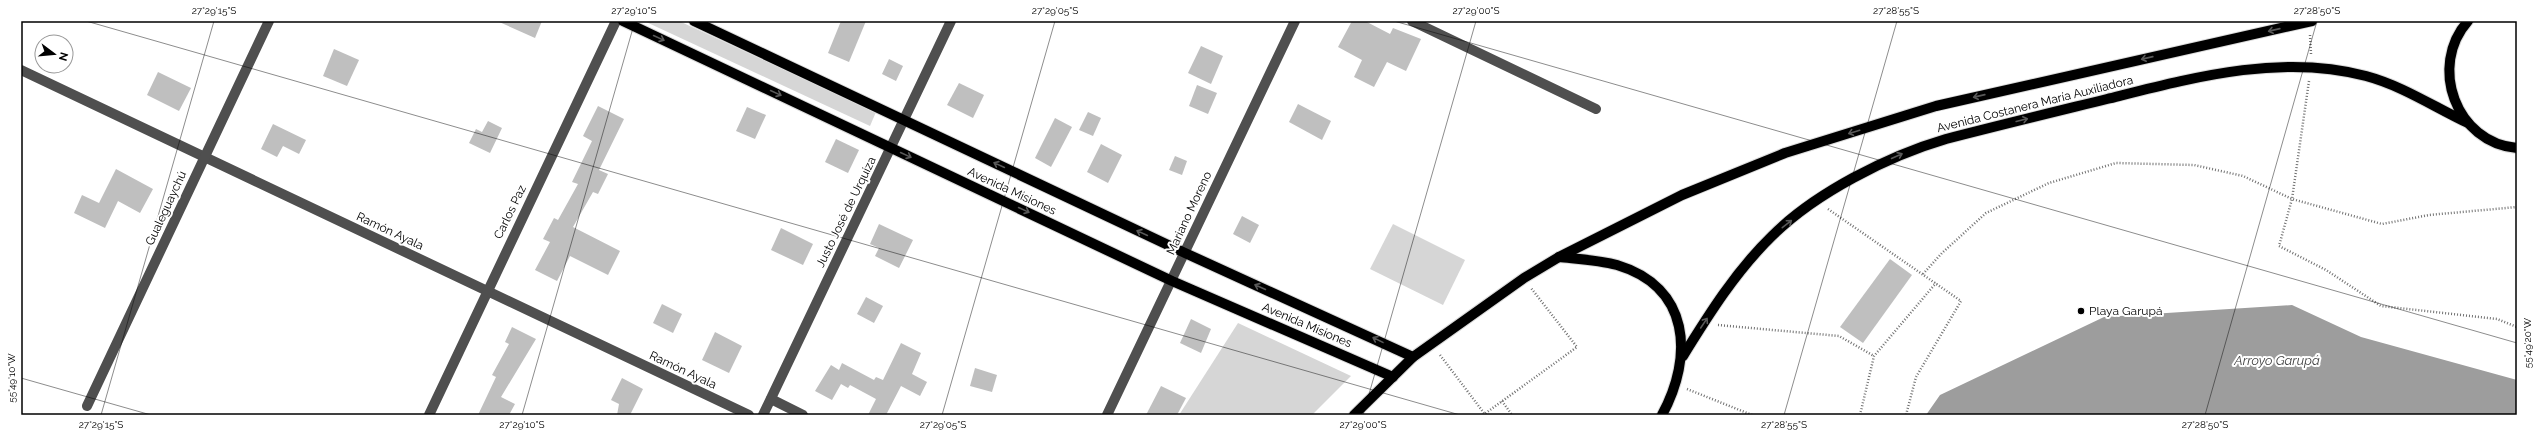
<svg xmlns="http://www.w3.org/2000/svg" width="2538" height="436" font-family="Raleway,sans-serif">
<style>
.green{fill:#d6d6d6}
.water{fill:#9d9d9d}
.building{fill:#bfbfbf}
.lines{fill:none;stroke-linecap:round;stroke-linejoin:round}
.major-casing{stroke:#dbdbdb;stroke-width:12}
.path{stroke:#717171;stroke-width:2.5;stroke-dasharray:1 2;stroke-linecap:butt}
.minor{stroke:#4f4f4f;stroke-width:10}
.major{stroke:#000;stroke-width:10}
.oneway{stroke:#595959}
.ticks{fill:none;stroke:#000;stroke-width:1;stroke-opacity:0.45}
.poi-dot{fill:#000;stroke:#fff;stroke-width:1.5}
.labels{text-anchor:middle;stroke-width:4;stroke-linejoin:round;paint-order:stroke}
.street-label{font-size:12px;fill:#000;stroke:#fff}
.poi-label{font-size:12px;fill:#000;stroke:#fff;text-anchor:start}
.water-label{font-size:13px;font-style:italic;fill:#3e3e3e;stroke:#fff}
.neatline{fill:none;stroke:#000;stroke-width:1.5}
.ticks-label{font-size:10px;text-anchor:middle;fill:#000}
</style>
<rect width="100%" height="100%" fill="#fff"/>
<g class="green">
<polygon points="644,21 679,21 876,112 870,126"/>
<polygon points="1393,224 1465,260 1443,305 1370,269"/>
<polygon points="1238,323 1351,376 1312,415 1179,415"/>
</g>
<polygon class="water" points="2292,305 2361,337 2517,380 2517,415 1926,415 1940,395 2104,317"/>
<g class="building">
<polygon points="497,21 542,21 535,38"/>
<polygon points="841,21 866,21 849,62 828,53"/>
<polygon points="1352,21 1365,21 1390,34 1393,28 1421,39 1406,71 1387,62 1374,87 1354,77 1362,60 1338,47"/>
<polygon points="1201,46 1223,56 1211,84 1188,73"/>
<polygon points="334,49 359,60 347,86 323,76"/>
<polygon points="889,59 903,66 896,81 882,74"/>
<polygon points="158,72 191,88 179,111 147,95"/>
<polygon points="959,83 984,95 973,118 947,105"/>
<polygon points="1197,85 1217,93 1208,114 1189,106"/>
<polygon points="1298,104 1331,121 1322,140 1289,122"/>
<polygon points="598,106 624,119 599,170 608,174 598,194 593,192 573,227 620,251 608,275 570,256 557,281 535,270 550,242 543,239 554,218 558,220 578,184 572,182 592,141 583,136"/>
<polygon points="747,107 766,115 755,139 736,131"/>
<polygon points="1088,112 1101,118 1093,136 1079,130"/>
<polygon points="1055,118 1072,127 1051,167 1035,158"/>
<polygon points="488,121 502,128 490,153 469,143 476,129 482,132"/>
<polygon points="273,124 306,140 299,154 283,146 277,157 261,149"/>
<polygon points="836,139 859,150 848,173 825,162"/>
<polygon points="1101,144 1122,155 1108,183 1087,172"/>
<polygon points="1175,156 1187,161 1182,175 1169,170"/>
<polygon points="116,169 153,189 140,213 118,201 105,228 74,213 82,195 99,203"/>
<polygon points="1242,216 1259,225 1250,243 1233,234"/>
<polygon points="879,224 913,240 899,268 875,256 879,248 870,244"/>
<polygon points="781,228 813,244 803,265 771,250"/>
<polygon points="1890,259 1912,275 1863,343 1840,327"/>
<polygon points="866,297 883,306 874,323 857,314"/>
<polygon points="662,304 682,314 673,333 653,323"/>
<polygon points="1191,319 1211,329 1201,353 1180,343"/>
<polygon points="512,327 536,339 501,397 515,404 509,415 478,415 496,377 492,375 509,344 505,342"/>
<polygon points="715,332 742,346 729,373 702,360"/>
<polygon points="901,343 921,353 912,374 927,382 920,396 901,386 886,415 868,415 876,399 850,385 848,388 841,384 832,400 815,391 831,365 839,370 842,363 874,380 876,377 883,380"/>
<polygon points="975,368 997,375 992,392 970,386"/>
<polygon points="622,378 643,389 630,415 617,415 619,404 611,400"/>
<polygon points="1161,386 1186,398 1177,415 1146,415"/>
</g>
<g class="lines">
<g class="major-casing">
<g id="major">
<polyline points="623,21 1172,281 1393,377"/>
<polyline points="694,21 1185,253 1413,357"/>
<path d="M2468,21C2428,66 2456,143 2517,148"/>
<path d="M1559,257C1578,259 1599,260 1617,265C1690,287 1694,356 1662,415"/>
<path d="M1683,356C1709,314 1736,271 1772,236C1815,193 1888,156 1946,139C2000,125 2054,112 2107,99C2191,78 2281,53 2366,76C2403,86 2434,107 2468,123"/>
<polyline points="1354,415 1413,357 1524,278 1559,257 1682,195 1785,153 1936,106 2312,21"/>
</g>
</g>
<g class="path">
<polyline points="2310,35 2311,54"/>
<polyline points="2309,81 2292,199 2279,246 2326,270 2381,306 2497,319 2517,327"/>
<polyline points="1828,209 1961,301 1916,377 1906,415"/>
<polyline points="1923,274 1942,253 1986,213 2049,183 2116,163 2194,165 2243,176 2292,199 2382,224 2429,215 2517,207"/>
<polyline points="1718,325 1839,336 1874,356"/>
<polyline points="1440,355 1484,413"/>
<polyline points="1687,389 1752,415"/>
<polyline points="1502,401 1512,415"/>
<polyline points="1483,415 1577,347 1531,288"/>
<polyline points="1860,415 1874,356 1936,283"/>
</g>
<g class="minor">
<polyline points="1412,21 1596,109"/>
<polyline points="21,70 749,415"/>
<polyline points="771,399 803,415"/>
<polyline points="87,406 269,21"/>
<polyline points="429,415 616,21"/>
<polyline points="763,415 951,21"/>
<polyline points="1107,415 1295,21"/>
</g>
<use href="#major" class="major"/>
</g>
<defs><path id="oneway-shaft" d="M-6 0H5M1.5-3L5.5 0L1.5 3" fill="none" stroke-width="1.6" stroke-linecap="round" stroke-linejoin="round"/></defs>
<g class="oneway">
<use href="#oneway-shaft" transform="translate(2274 30) rotate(167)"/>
<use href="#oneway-shaft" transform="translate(659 38) rotate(25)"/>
<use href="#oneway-shaft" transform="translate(2147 58) rotate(167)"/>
<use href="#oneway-shaft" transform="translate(776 93) rotate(25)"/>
<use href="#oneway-shaft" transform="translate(1979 96) rotate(167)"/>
<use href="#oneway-shaft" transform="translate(2022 120) rotate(-14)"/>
<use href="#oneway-shaft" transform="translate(1854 132) rotate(163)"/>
<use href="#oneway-shaft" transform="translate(906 155) rotate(25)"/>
<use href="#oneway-shaft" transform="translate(1897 156) rotate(-24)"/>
<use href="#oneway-shaft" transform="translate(999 165) rotate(-155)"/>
<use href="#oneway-shaft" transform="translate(1024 210) rotate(25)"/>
<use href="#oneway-shaft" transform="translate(1787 224) rotate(-38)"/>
<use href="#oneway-shaft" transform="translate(1142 233) rotate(-155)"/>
<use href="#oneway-shaft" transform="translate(1260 287) rotate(-156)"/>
<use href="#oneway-shaft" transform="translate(1704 323) rotate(-56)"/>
<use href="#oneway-shaft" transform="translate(1378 340) rotate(-154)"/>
</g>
<path class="ticks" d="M86,21L1460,415M1394,21L2517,343M21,378L151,415M101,415L214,21M522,415L635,21M942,415L1055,21M1363,415L1476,21M1784,415L1897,21M2205,415L2317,21"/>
<circle class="poi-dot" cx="2081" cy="311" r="4"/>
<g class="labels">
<g class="street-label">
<text transform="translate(2035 104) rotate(-14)" y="4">Avenida Costanera María Auxiliadora</text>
<text transform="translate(1012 191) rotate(25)" y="4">Avenida Misiones</text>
<text transform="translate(166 208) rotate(-65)" y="4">Gualeguaychú</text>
<text transform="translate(510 212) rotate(-64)" y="4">Carlos Paz</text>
<text transform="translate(846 212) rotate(-64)" y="4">Justo José de Urquiza</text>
<text transform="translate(1189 213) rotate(-65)" y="4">Mariano Moreno</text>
<text transform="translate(390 231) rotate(25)" y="4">Ramón Ayala</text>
<text transform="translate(1307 325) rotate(23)" y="4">Avenida Misiones</text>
<text transform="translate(683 370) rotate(25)" y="4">Ramón Ayala</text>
</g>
<g class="poi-label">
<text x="2089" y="315">Playa Garupá</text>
</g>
<g class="water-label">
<text x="2277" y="365">Arroyo Garupá</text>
</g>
</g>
<rect width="2538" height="436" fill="none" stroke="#ffffff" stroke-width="44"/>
<g transform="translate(54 54) rotate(106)"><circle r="19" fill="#ffffff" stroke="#999999"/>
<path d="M0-3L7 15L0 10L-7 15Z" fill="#000000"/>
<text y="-6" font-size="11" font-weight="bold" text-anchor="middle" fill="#000000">N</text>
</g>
<rect x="22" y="22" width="2494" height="392" class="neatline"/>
<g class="ticks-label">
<text x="214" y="14">27°29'15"S</text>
<text x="634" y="14">27°29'10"S</text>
<text x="1055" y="14">27°29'05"S</text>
<text x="1476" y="14">27°29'00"S</text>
<text x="1896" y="14">27°28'55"S</text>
<text x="2317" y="14">27°28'50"S</text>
<text transform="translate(2527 343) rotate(-90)" y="4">55°49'20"W</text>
<text transform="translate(11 378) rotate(-90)" y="4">55°49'10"W</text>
<text x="101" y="428">27°29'15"S</text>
<text x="522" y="428">27°29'10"S</text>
<text x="943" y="428">27°29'05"S</text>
<text x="1363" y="428">27°29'00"S</text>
<text x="1784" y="428">27°28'55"S</text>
<text x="2205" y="428">27°28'50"S</text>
</g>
</svg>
